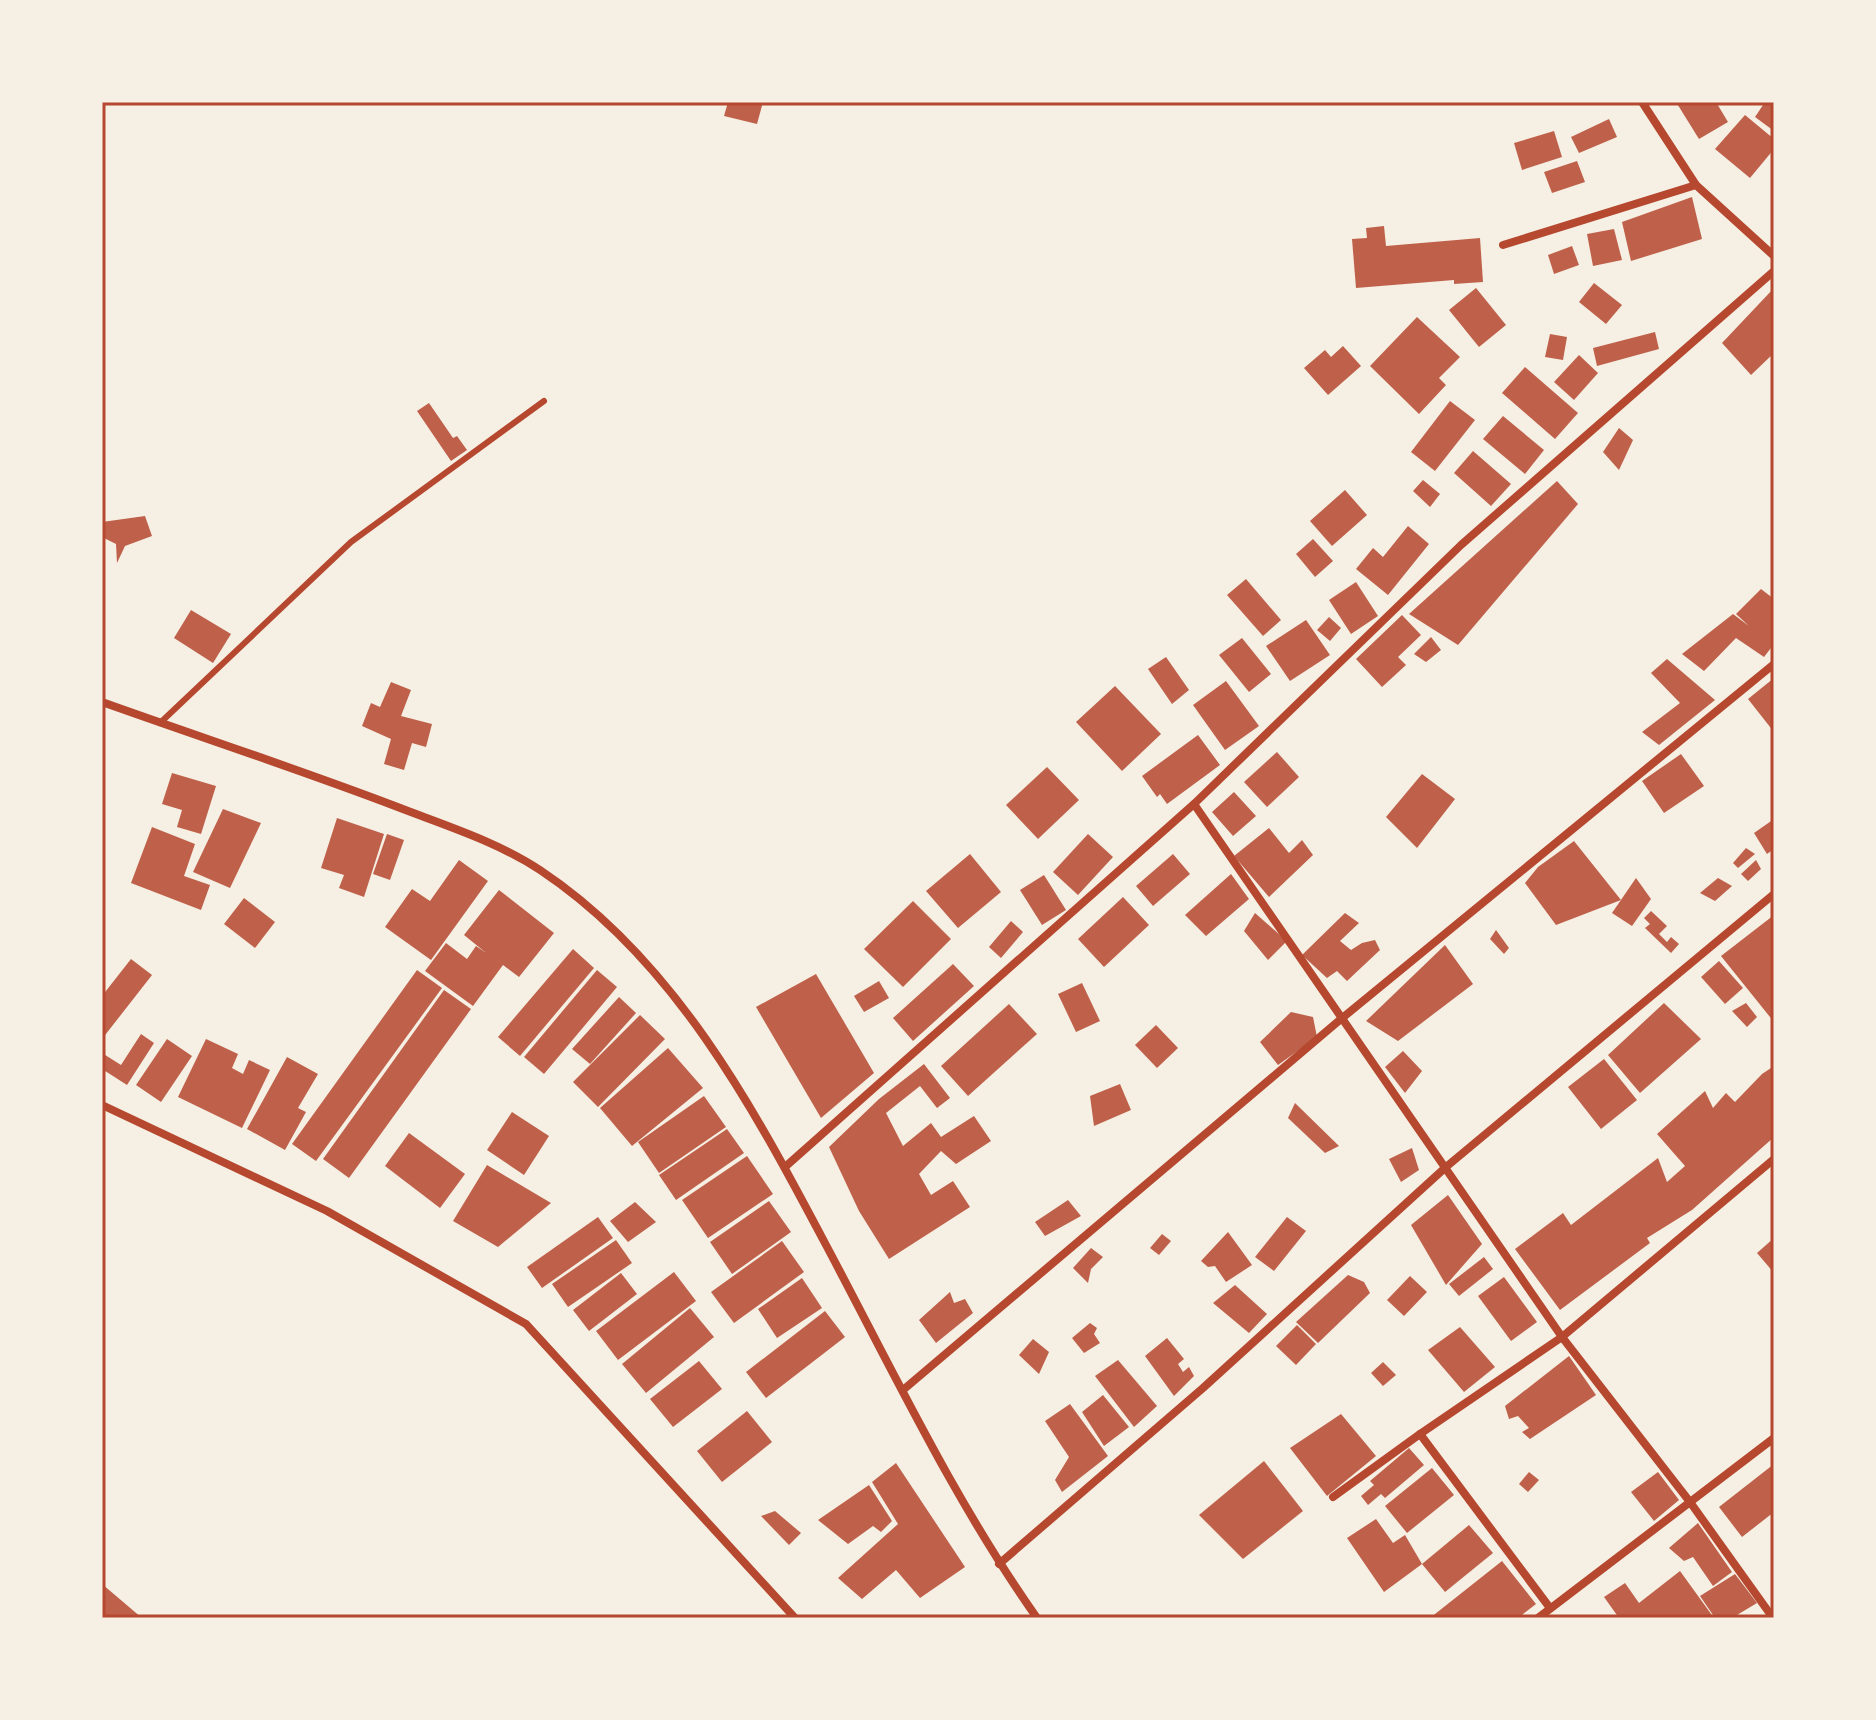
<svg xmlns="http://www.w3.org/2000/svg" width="1876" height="1720" font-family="Quicksand,sans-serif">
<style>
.building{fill:#bf614a}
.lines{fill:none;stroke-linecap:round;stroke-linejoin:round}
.service{stroke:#b5482f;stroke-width:6}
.minor{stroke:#b5482f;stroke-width:8}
.neatline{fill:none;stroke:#b5482f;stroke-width:3}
</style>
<rect width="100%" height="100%" fill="#f6efe4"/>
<g class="building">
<polygon points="728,102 763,102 757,124 724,116"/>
<polygon points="1676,102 1716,102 1728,122 1699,139"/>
<polygon points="1765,102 1774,102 1774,131 1755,117"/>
<polygon points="1745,115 1774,139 1774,149 1750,178 1715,149"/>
<polygon points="1609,119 1617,137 1579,153 1571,137"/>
<polygon points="1554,131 1562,157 1522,170 1514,143"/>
<polygon points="1577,161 1585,182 1552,193 1544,172"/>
<polygon points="1692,197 1702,239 1631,261 1622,222"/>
<polygon points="1384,226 1386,246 1480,238 1483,282 1454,284 1454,280 1356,288 1352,239 1367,238 1366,228"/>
<polygon points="1614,229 1622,260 1593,266 1587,234"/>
<polygon points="1572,246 1579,265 1554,274 1548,255"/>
<polygon points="1594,283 1622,305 1606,324 1579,302"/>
<polygon points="1476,288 1506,325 1479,347 1449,310"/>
<polygon points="1774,288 1774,353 1751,375 1722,343"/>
<polygon points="1417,317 1460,357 1439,378 1446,385 1419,414 1370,366"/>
<polygon points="1655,332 1659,349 1597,366 1593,348"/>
<polygon points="1550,334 1567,337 1563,360 1545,357"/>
<polygon points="1343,346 1361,366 1328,395 1304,368 1325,350 1331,357"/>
<polygon points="1579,355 1598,373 1574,400 1554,382"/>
<polygon points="1525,367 1578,413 1555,439 1502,393"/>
<polygon points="1450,401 1475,420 1435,471 1411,452"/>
<polygon points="429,403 453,438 457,436 467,450 451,461 417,411"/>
<polygon points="1503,416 1544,450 1525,474 1483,439"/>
<polygon points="1619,428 1633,440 1619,470 1603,452"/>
<polygon points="1473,451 1511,484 1491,506 1454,473"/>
<polygon points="1423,480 1440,494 1430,507 1413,491"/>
<polygon points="1557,481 1578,504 1458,645 1409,614"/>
<polygon points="1345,490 1367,515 1332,546 1310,521"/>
<polygon points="145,516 152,536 125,546 117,563 116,544 102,537 102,522"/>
<polygon points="1408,526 1429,544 1388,595 1356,569 1373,548 1383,557"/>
<polygon points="1313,539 1333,561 1315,577 1296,554"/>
<polygon points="1246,579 1281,620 1263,636 1227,595"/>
<polygon points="1356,582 1378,616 1351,634 1329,600"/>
<polygon points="1761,589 1774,599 1774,644 1764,657 1736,638 1704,671 1682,654 1733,614 1749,626 1736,614"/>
<polygon points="191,610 231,634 213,663 174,638"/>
<polygon points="1402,615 1421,635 1398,657 1406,665 1382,687 1356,659"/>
<polygon points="1329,617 1341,628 1330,641 1317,630"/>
<polygon points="1306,620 1330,655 1290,681 1266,646"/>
<polygon points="1431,637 1441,650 1426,662 1414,654"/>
<polygon points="1242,638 1271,674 1249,692 1219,655"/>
<polygon points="1166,657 1189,690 1172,704 1148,669"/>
<polygon points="1667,659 1715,700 1659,745 1642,732 1680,703 1651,673"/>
<polygon points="1774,678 1774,732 1748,699"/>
<polygon points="1226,681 1259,726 1225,750 1193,705"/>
<polygon points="391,682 411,690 401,716 432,724 426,747 412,743 404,770 384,764 391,739 362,726 371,703 380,707"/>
<polygon points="1115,686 1161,734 1122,771 1076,722"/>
<polygon points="1198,735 1220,765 1167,804 1160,794 1157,797 1142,776"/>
<polygon points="1277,752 1299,777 1267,807 1244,782"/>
<polygon points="1681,754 1704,786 1664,813 1642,781"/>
<polygon points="1047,767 1079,800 1038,839 1006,805"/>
<polygon points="172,773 216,786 201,834 177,827 182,810 162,804"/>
<polygon points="1422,774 1455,799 1417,848 1386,817"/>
<polygon points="1234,792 1256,816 1233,836 1212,812"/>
<polygon points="223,809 261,823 230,888 193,872"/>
<polygon points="337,818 384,834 364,897 339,888 344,875 321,868"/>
<polygon points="1774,819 1774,849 1767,854 1754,833"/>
<polygon points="152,827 195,844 184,876 210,885 201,910 131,883"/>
<polygon points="1269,828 1289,853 1302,840 1313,855 1269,897 1234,856"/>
<polygon points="387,834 404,840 390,880 373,874"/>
<polygon points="1088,834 1113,857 1078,895 1053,872"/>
<polygon points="1574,841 1621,900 1556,925 1525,883 1538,867"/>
<polygon points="1746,848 1755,854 1738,868 1733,863"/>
<polygon points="970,854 1001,892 958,928 926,891"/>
<polygon points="1173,854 1190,874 1153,906 1136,886"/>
<polygon points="459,860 488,881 431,960 385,927 412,889 430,901"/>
<polygon points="1756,860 1761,869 1748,881 1741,874"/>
<polygon points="1231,874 1249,899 1206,936 1185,915"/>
<polygon points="1044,875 1066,910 1042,925 1020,890"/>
<polygon points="1636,878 1651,899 1632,926 1612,913"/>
<polygon points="1718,878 1732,886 1715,901 1700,893"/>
<polygon points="499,890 554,933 519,977 503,965 473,1006 425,971 446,943 467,959 476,946 485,952 464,935"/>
<polygon points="1123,897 1149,925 1104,967 1078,939"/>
<polygon points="244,898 275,922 255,948 224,924"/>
<polygon points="913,901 951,939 903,987 864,949"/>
<polygon points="1651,911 1667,926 1659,934 1667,942 1671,937 1679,944 1671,953 1645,928 1650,924 1644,918"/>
<polygon points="1255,913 1287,941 1268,960 1244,931"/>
<polygon points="1345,913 1359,923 1340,941 1351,950 1362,943 1375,940 1380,950 1347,981 1337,971 1327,978 1302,955"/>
<polygon points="1774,915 1774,1022 1721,956"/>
<polygon points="1011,921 1023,932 1001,958 989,947"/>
<polygon points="1496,930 1509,948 1504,954 1490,939"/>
<polygon points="1445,945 1473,984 1398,1041 1366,1021"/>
<polygon points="573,949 594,968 520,1056 498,1037"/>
<polygon points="131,959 152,975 102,1039 102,996"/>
<polygon points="1719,961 1743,988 1725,1004 1701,977"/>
<polygon points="953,964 974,986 913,1041 893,1018"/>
<polygon points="417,970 442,988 316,1161 292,1144"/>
<polygon points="597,970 617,987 544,1074 524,1057"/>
<polygon points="816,974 874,1073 821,1118 756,1007"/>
<polygon points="879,981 889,998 864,1012 854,996"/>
<polygon points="1082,983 1100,1021 1076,1032 1058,994"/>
<polygon points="444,990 471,1009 349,1178 323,1159"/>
<polygon points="619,997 636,1013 590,1064 572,1049"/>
<polygon points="1664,1003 1701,1039 1640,1093 1608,1055"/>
<polygon points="1746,1003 1757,1017 1747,1027 1732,1011"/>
<polygon points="1009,1004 1037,1034 968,1096 941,1066"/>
<polygon points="1291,1012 1313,1017 1317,1037 1278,1065 1260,1042"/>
<polygon points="640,1015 665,1039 598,1107 573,1082"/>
<polygon points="1156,1025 1178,1048 1157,1068 1135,1045"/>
<polygon points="141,1034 154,1043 127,1085 102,1069 102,1053 121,1065"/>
<polygon points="167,1039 192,1056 161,1102 136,1085"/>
<polygon points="206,1039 238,1054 232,1068 243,1074 249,1060 270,1070 242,1128 178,1097"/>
<polygon points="668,1048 703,1088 632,1146 600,1108"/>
<polygon points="1403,1051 1422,1071 1405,1093 1385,1067"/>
<polygon points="287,1057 318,1074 298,1108 306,1112 285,1150 247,1129"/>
<polygon points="1604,1059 1637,1100 1601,1129 1568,1087"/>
<polygon points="924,1064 950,1098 937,1108 920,1086 886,1113 903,1146 931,1123 941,1137 974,1116 991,1141 956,1164 941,1151 919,1174 931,1195 953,1181 970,1207 889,1259 859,1211 829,1147 879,1099"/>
<polygon points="1774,1066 1774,1137 1692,1210 1647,1238 1650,1243 1560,1310 1515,1249 1563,1213 1571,1225 1658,1158 1667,1182 1685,1166 1657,1134 1705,1091 1713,1108 1726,1093 1735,1102 1762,1074"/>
<polygon points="1120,1084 1131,1110 1094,1126 1090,1096"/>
<polygon points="704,1096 726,1127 659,1173 638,1142"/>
<polygon points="1295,1103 1339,1146 1325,1153 1288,1118"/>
<polygon points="512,1112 549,1136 524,1175 487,1150"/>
<polygon points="727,1129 744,1153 676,1200 659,1175"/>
<polygon points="409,1133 465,1174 440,1208 385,1166"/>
<polygon points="1412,1148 1419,1170 1401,1182 1389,1159"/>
<polygon points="747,1156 773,1194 708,1238 682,1200"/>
<polygon points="487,1165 551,1203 498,1247 453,1221"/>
<polygon points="1448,1195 1482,1244 1446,1285 1411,1225"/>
<polygon points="1068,1200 1081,1216 1045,1236 1035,1222"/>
<polygon points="769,1201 791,1232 732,1274 710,1242"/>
<polygon points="635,1202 656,1222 628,1242 610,1221"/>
<polygon points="598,1217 613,1238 542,1288 527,1267"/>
<polygon points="1287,1217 1306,1231 1274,1271 1255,1257"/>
<polygon points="1228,1232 1252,1265 1226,1282 1215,1266 1208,1267 1201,1261"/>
<polygon points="1162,1234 1171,1241 1159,1255 1150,1248"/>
<polygon points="1774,1238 1774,1273 1757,1253"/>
<polygon points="616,1240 632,1263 568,1307 552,1284"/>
<polygon points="782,1241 804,1272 734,1323 711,1292"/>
<polygon points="1091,1248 1103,1257 1091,1269 1088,1283 1073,1268"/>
<polygon points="1484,1257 1493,1269 1459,1296 1449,1284"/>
<polygon points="674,1272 696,1301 618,1360 596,1331"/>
<polygon points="621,1273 637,1294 589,1331 573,1310"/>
<polygon points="1348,1275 1364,1282 1370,1293 1318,1343 1296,1322"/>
<polygon points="1410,1276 1427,1292 1404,1316 1387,1300"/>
<polygon points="1504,1277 1537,1322 1511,1341 1478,1296"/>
<polygon points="802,1278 822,1308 777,1338 758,1309"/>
<polygon points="1235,1285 1267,1314 1249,1333 1213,1303"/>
<polygon points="950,1292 954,1303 965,1299 973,1313 936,1343 919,1320"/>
<polygon points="690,1308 714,1337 646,1393 622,1364"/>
<polygon points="825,1311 845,1337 766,1398 746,1372"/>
<polygon points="1090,1323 1097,1328 1094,1334 1100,1343 1084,1353 1072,1338"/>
<polygon points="1297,1325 1316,1344 1296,1365 1276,1346"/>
<polygon points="1460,1327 1495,1367 1464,1392 1428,1350"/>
<polygon points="1167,1338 1184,1359 1178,1364 1183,1372 1189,1367 1194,1376 1174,1396 1145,1356"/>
<polygon points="1033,1339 1049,1352 1039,1374 1019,1355"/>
<polygon points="1569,1356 1596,1395 1530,1439 1522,1432 1529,1428 1518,1416 1509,1419 1505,1406"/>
<polygon points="1118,1360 1157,1406 1134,1427 1095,1376"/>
<polygon points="699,1361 722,1389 673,1427 650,1399"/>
<polygon points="1383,1362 1396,1375 1383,1386 1371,1373"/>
<polygon points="1103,1395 1129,1427 1104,1446 1082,1412"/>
<polygon points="1070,1404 1108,1456 1062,1492 1055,1480 1069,1457 1045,1421"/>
<polygon points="747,1411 772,1442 722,1482 697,1451"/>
<polygon points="1341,1414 1376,1456 1327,1496 1290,1448"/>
<polygon points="1409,1448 1424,1465 1385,1498 1381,1494 1368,1505 1361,1496 1374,1485 1370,1481"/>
<polygon points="1264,1461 1303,1511 1243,1559 1199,1515"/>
<polygon points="896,1463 965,1567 920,1598 896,1570 862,1599 838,1578 898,1524 872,1482"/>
<polygon points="1774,1464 1774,1512 1742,1537 1719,1507"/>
<polygon points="1432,1468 1454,1495 1407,1533 1385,1506"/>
<polygon points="1529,1472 1539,1480 1528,1492 1519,1484"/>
<polygon points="1658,1472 1679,1500 1654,1521 1631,1492"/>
<polygon points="869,1485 892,1521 881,1532 873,1526 848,1544 818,1520"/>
<polygon points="775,1511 801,1533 789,1545 761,1516"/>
<polygon points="1376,1519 1393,1543 1405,1535 1422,1564 1384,1592 1347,1538"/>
<polygon points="1698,1523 1732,1572 1713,1586 1693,1557 1684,1561 1669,1548"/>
<polygon points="1469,1525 1493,1553 1445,1592 1422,1564"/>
<polygon points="1502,1561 1536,1604 1518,1618 1430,1618"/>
<polygon points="1680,1571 1714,1618 1619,1618 1604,1597 1625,1583 1639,1603"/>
<polygon points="1735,1574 1757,1603 1732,1618 1715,1618 1700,1596"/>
<polygon points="102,1584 142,1618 102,1618"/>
</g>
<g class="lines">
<polyline class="service" points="160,723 351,542 544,401"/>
<g class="minor">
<polyline points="1642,102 1696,185 1774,256"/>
<polyline points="1503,245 1696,185"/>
<path d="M102,702C200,737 298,769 395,806C444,825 496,841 540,870C674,959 753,1107 826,1245C893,1371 955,1502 1037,1618"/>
<polyline points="1194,804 1562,1337 1690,1502 1773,1618"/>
<polyline points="102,1105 327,1211 526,1324 795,1618"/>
<polyline points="785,1167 1194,804 1461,545 1774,271"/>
<polyline points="903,1390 1341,1019 1774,664"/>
<polyline points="1420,1434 1550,1608"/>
<polyline points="1333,1497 1420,1434 1562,1337 1774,1159"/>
<polyline points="999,1564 1203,1388 1446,1167 1774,894"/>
<polyline points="1538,1618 1774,1438"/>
</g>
</g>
<rect width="1876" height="1720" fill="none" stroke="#f6efe4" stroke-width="208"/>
<rect x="104" y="104" width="1668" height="1512" class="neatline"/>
</svg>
